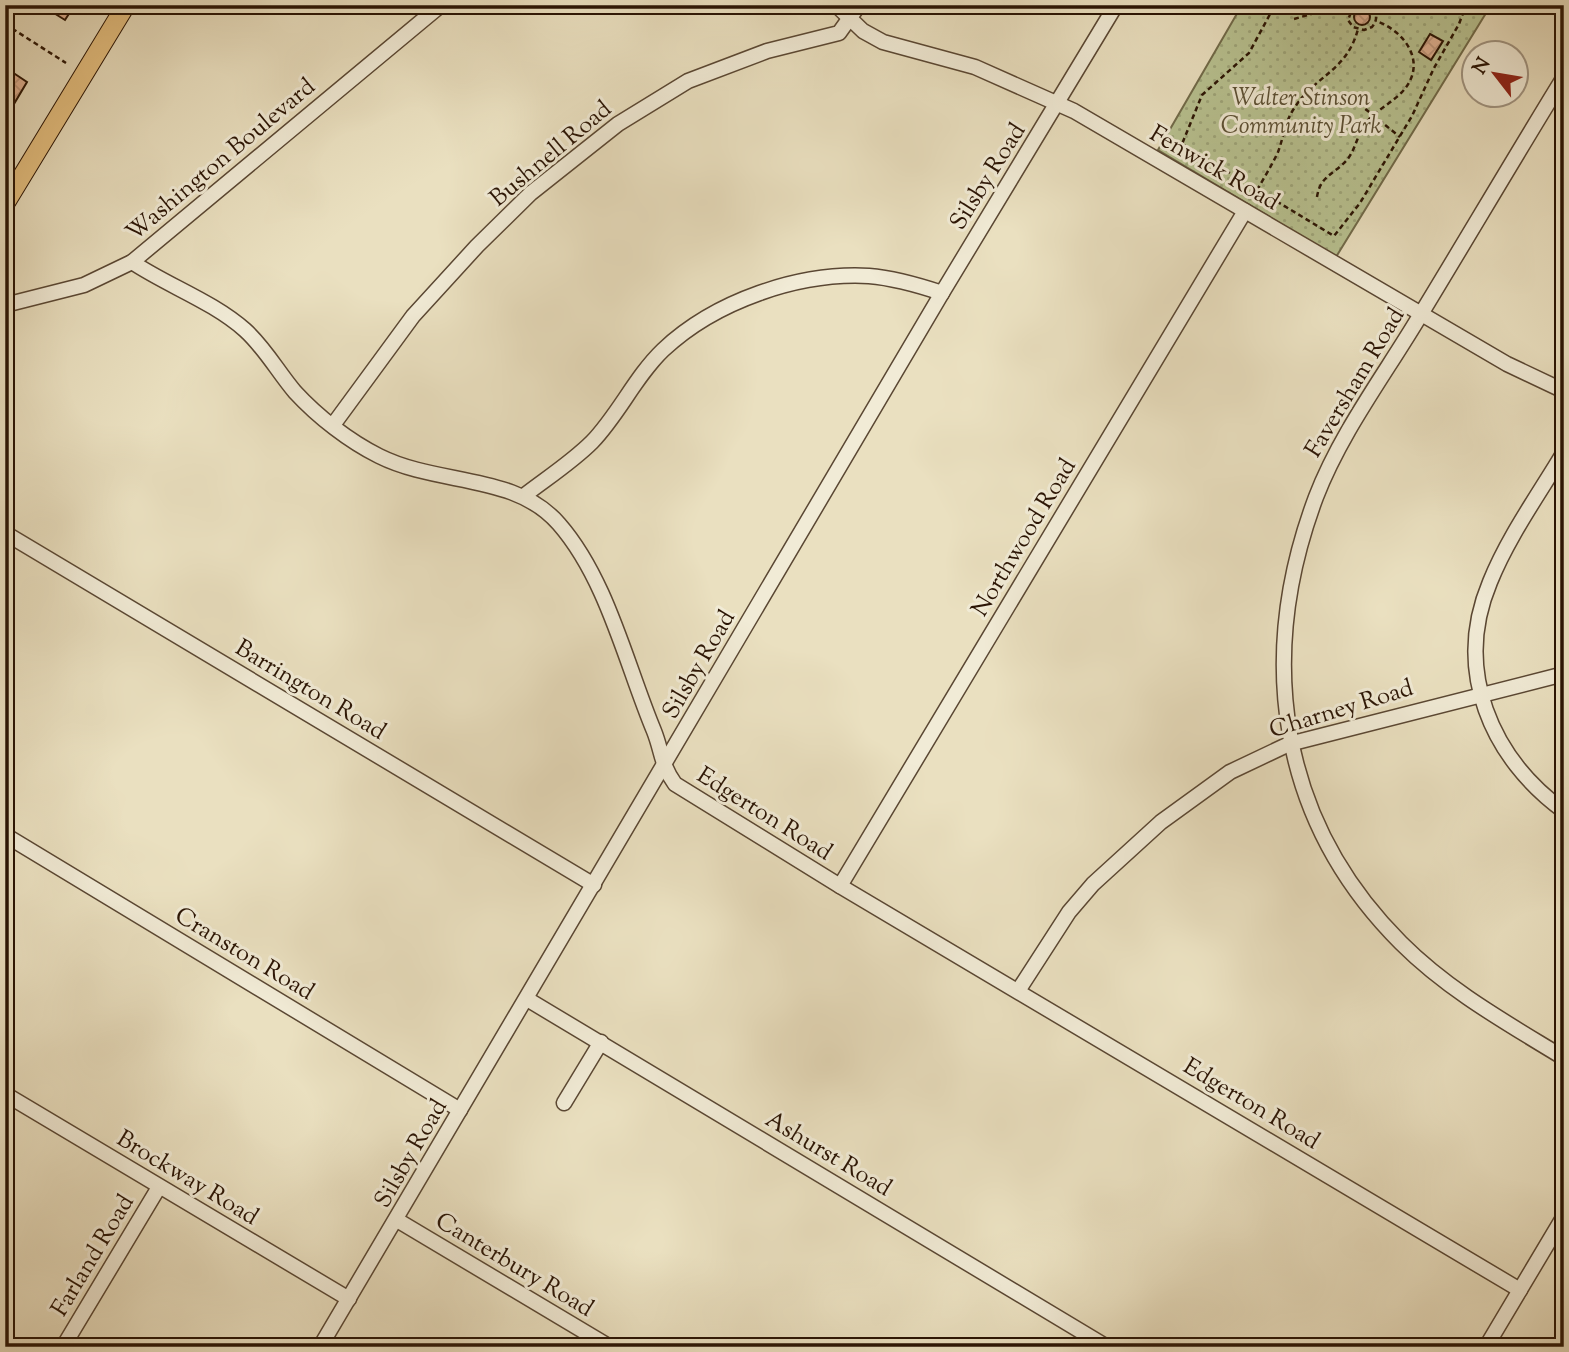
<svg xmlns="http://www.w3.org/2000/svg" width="1569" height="1352" font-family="'Sorts Mill Goudy',serif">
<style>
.park{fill:url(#park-dots);stroke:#716b4a;stroke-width:2}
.building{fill:url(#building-cross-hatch);stroke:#2a1404;stroke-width:2}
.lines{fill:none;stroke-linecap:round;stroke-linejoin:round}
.minor-casing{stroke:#5a4733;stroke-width:17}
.major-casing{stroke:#2a1404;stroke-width:20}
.path{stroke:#2a1404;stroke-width:2.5;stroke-dasharray:5 3.5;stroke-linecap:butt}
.minor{stroke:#f1ebd6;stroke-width:14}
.major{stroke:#e5c080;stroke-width:18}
.labels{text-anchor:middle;stroke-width:6;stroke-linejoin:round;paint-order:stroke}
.park-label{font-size:24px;font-style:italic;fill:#5c5135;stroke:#f1ebd6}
.street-label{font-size:24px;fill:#2a1404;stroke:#f1ebd6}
</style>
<defs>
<pattern id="park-dots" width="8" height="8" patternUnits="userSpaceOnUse" patternTransform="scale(1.75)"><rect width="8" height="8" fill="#b8c291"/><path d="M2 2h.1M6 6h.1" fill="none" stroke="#9ea67b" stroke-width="1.8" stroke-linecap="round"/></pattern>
<pattern id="building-cross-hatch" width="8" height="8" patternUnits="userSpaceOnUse" patternTransform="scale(1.75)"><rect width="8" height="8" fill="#e0b293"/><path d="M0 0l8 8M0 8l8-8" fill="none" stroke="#c0987d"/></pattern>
</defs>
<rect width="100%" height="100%" fill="#eae0c0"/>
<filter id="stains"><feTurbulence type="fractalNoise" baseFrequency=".00286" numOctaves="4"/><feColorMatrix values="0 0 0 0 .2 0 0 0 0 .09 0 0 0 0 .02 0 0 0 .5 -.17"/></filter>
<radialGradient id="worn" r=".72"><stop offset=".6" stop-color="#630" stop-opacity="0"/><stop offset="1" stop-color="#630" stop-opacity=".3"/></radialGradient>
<polygon class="park" points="1242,5 1491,5 1336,257 1158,150"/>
<g class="building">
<polygon points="41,5 65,5 72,9 65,20"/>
<circle cx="1362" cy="17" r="8"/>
<polygon points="1430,34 1443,41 1431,60 1419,52"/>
<polygon points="9,70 27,82 5,119 5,76"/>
</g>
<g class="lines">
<g class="minor-casing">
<g id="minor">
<polyline points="836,5 863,31 883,42 975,67 1074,111 1507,364 1564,391"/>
<path d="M1564,77C1516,155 1469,235 1421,314C1386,373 1341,432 1316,497C1256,657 1278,820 1401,943C1449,991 1507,1023 1564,1058"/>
<path d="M132,262C168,286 212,301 245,330C265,348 278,372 295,392C318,417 349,441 379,456C439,486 515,473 559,524C607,579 626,664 654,731C662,751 661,765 675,784L840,886L1520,1290"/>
<polyline points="5,305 84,285 132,262 441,5"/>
<polyline points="333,425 413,316 477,246 531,193 618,124 688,81 767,51 839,33 859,5"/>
<path d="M1564,452C1539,494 1508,537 1490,582C1453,670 1491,758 1564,811"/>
<path d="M525,495C547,478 572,462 592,442C619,414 635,377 663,350C715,301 799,272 869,276C894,278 918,285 942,293"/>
<polyline points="5,533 594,885"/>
<polyline points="5,835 460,1110"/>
<polyline points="840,886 1245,211"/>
<polyline points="1018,991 1069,912 1093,884 1161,822 1230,772 1289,744 1564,674"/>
<polyline points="527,999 1107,1347"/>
<polyline points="5,1094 349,1299"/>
<polyline points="564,1103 601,1042"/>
<polyline points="397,1220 610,1347"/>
<polyline points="63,1347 159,1187"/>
<polyline points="320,1347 942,293 1116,5"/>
<polyline points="1486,1347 1564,1216"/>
</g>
</g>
<g class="major-casing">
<polyline id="major" points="5,204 126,5"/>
</g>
<g class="path">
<polyline points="1333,5 1349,13"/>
<path d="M1354,5L1348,20L1353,27L1364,30L1372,27C1378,20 1378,11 1370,5"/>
<polyline points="1294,19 1311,14 1321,5"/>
<polyline points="5,24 66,63"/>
<path d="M1312,88C1322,99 1343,106 1358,103L1400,137"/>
<polyline points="1182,144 1334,236 1360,203 1412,116 1434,68 1459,24 1466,5"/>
<polyline points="1169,149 1176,150 1182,144 1202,95 1249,53 1275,5"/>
<path d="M1257,190C1264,178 1272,165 1278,152C1284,136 1285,121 1295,107C1316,75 1347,71 1358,29"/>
<path d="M1317,197C1320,176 1334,174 1346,161C1356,150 1357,134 1366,123C1376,110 1392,103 1403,91C1428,63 1405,31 1376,21"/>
</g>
<use href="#minor" class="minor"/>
<use href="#major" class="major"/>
</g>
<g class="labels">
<g class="park-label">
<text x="1301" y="105">Walter Stinson<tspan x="1301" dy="28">Community Park</tspan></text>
</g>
<g class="street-label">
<text transform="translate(550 153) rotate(-40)" y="8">Bushnell Road</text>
<text transform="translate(220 159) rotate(-40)" y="8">Washington Boulevard</text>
<text transform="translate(1215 167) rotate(30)" y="8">Fenwick Road</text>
<text transform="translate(987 176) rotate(-58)" y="8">Silsby Road</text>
<text transform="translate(1354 382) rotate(-59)" y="8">Faversham Road</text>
<text transform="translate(1023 537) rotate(-59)" y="8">Northwood Road</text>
<text transform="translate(698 664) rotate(-60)" y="8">Silsby Road</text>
<text transform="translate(311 689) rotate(31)" y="8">Barrington Road</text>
<text transform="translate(1341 708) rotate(-17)" y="8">Charney Road</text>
<text transform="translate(765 813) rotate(32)" y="8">Edgerton Road</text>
<text transform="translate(245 953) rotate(31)" y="8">Cranston Road</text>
<text transform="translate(1252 1103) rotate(31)" y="8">Edgerton Road</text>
<text transform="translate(410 1153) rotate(-60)" y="8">Silsby Road</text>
<text transform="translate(829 1153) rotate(31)" y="8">Ashurst Road</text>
<text transform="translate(188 1177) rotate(31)" y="8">Brockway Road</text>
<text transform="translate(92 1255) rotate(-59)" y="8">Farland Road</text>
<text transform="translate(515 1264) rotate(31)" y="8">Canterbury Road</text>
</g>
</g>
<rect width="1569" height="1352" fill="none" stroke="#eae0c0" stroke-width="28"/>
<rect x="7" y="7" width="1555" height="1338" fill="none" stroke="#2a1404" stroke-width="3.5"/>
<rect x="14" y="14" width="1541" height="1324" fill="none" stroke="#2a1404" stroke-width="2"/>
<g transform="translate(1495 74) rotate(301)"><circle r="33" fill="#f1ebd6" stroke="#a19582" stroke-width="2"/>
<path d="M0-5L12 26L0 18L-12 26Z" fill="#8f2418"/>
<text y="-10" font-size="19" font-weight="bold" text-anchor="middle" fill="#2a1404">N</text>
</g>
<rect width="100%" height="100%" filter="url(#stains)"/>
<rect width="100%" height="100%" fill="url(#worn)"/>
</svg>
